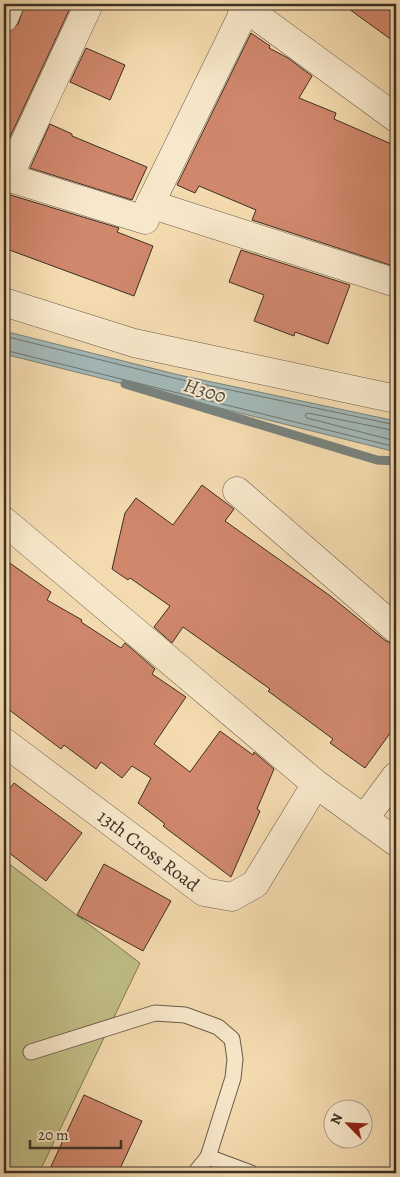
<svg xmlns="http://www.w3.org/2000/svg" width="400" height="1177" font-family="Alegreya,serif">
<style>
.green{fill:#c1be87;stroke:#7e7757}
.water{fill:#a2b8b7;stroke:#79827d}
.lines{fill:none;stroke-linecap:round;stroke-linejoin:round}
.shore{stroke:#6f746f;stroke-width:1}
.stream{stroke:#79827d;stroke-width:9}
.building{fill:#d0876c;stroke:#3c3027}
.service-casing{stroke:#6a5b49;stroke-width:17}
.minor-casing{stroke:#6a5b49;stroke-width:29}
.service{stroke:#f8e8cb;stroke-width:15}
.minor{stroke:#f8e8cb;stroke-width:28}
.labels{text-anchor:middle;stroke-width:4;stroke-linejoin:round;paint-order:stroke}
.street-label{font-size:19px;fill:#3c3027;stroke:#f8e8cb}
.water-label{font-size:20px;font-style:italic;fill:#504b44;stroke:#f8e8cb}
</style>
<rect width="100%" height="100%" fill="#f4dbaf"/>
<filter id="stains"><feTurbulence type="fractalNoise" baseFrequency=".004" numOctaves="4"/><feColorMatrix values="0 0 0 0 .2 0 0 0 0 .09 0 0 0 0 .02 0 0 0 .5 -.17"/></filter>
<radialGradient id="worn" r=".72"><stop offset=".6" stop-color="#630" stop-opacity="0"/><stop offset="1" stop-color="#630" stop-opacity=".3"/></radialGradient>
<polygon class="green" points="4,860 140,963 39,1173 4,1173"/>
<polygon class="water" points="4,331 179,375 396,421 396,452 4,354"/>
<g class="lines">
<g class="shore">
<polyline points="4,336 178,379 396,425"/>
<polyline points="4,350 396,447"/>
<polyline points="396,431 308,413 305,415 307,418 396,441"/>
</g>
<polyline class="stream" points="125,384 377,460 396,461"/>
</g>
<g class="building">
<polygon points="25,4 72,4 4,150 4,44 9,32 18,24"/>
<polygon points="342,4 396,4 396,43"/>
<polygon points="251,33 270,46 269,48 288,58 312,76 299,98 336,113 334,119 396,146 396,267 252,220 256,210 199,186 195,193 177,185"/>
<polygon points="86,48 125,65 110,100 70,82"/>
<polygon points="50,124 72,134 72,136 147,167 132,200 30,168"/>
<polygon points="4,193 119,228 117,232 153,246 134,296 4,248"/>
<polygon points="241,250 350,285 328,344 295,332 294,336 254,321 264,295 229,282"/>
<polygon points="202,485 234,509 225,521 329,595 386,641 396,644 396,725 365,768 330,743 333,739 268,691 270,689 183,627 172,643 154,627 170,606 130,578 128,580 112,569 125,513 136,498 173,525"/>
<polygon points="4,559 51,592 47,600 82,620 81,622 121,648 125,643 155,669 152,674 186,697 154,744 190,772 220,731 253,755 254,752 274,769 257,809 260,811 231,877 163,826 165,824 138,803 151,778 132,766 122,778 101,762 96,769 64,745 61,749 4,706"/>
<polygon points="14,783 82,833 46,881 4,849 4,796"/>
<polygon points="104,864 171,901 143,951 77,915"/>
<polygon points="84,1095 142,1121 118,1173 48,1173"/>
</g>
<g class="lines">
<g class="service-casing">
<g id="service">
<polyline points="31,1052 155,1013 185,1015 218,1027 232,1039 235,1059 233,1078 208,1157"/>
<polyline points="195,1173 208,1157 251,1173"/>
</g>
</g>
<g class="minor-casing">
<g id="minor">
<polyline points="240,4 396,118"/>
<polyline points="4,18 10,4"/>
<polyline points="4,176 145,220 150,204 396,283"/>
<polyline points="8,178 89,4"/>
<polyline points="150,204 246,8"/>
<polyline points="4,302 134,343 396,399"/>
<polyline points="237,491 396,629"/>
<polyline points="4,521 316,784 396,842"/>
<polyline points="4,742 204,892 232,897 255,884 316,784"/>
<polyline points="364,819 396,776"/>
</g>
</g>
<use href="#service" class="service"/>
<use href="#minor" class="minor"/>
</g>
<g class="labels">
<g class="street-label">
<text transform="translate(149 850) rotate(37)" y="7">13th Cross Road</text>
</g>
<g class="water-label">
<text transform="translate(205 390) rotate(17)" y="7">H300</text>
</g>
</g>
<rect width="400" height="1177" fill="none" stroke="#f4dbaf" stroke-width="20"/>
<rect x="5" y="5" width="390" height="1167" fill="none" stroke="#3c3027" stroke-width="2.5"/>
<rect x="10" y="10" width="380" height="1157" fill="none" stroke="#3c3027"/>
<g transform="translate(348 1124) rotate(294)"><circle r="24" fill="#f8e8cb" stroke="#ad9e89"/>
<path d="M0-4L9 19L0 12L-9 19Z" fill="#8f2418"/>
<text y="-8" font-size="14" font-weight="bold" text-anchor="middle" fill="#3c3027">N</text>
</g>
<path d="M30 1140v8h91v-8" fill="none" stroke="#3c3027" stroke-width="2.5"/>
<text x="38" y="1140" font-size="15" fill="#3c3027" stroke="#f8e8cb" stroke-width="4" paint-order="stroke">20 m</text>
<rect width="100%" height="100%" filter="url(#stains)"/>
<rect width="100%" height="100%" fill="url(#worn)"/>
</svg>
